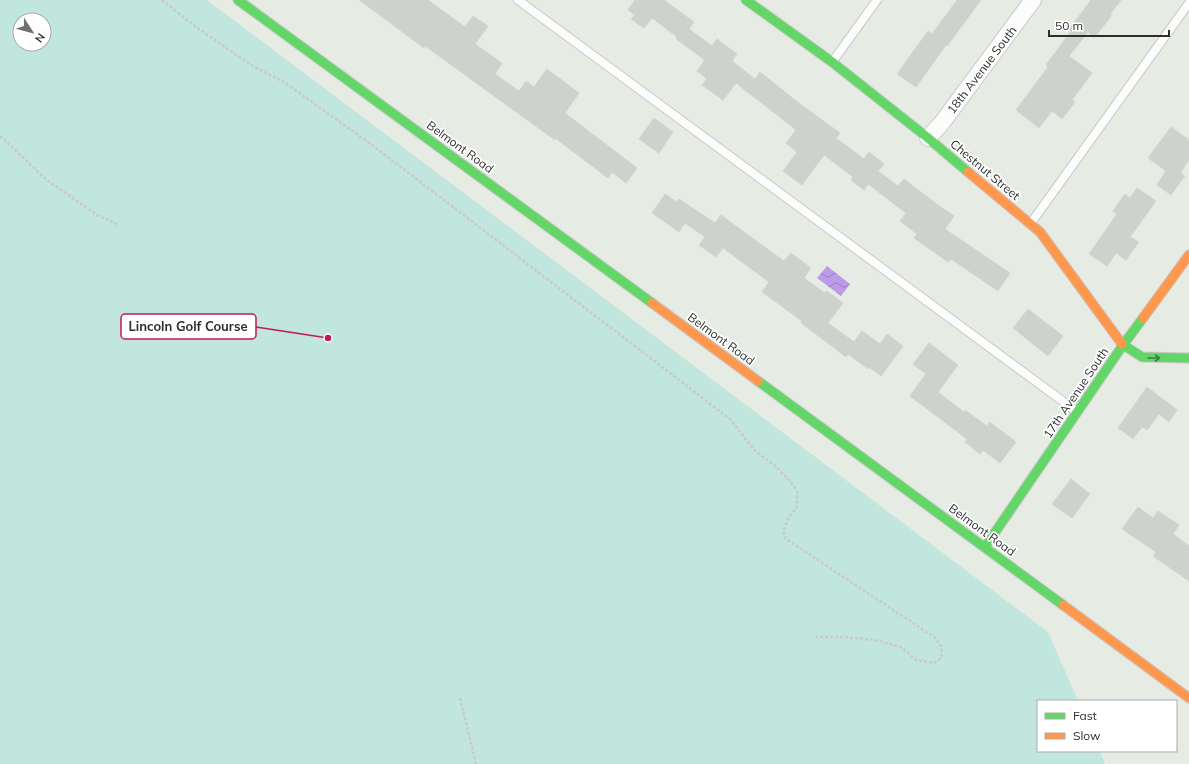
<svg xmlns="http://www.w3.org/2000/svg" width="1189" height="764" font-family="Mulish,sans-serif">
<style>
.green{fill:#c0e6dd;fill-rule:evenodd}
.water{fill:url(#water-waves)}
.building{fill:#ced2cd;stroke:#d1d6d0}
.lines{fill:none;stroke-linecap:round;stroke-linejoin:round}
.lane-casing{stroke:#cac9c9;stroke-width:10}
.street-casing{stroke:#cac9c9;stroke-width:18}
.fast-casing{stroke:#cac9c9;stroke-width:11}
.slow-casing{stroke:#cac9c9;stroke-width:11}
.path{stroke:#c9cac9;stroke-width:2.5;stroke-dasharray:3 2;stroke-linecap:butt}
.lane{stroke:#fbfcfb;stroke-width:8}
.street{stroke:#fbfcfb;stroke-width:16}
.fast{stroke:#63d668;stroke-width:9}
.slow{stroke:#ff974d;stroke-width:9}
.oneway{stroke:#467a48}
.labels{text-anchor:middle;stroke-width:3.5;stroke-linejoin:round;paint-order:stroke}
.street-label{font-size:12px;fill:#2e2e2e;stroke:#fff}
.leader{fill:none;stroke:#c2185b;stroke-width:1.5}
.callout-dot{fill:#c2185b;stroke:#fff;stroke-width:1.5}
.callout{fill:#fff;stroke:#c2185b;stroke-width:1.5}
.callout-label{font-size:13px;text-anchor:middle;font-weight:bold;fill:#2e2e2e}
</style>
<defs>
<pattern id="water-waves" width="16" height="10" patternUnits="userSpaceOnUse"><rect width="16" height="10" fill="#bd9be9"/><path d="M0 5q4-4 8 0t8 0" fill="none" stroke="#9a7fbd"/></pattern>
</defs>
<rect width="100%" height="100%" fill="#e6ebe4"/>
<path class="green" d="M0,0H207L1048,632L1078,701H1038V751H1100L1105,764H0ZM20,20H44V44H20Z"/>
<polygon class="water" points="827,266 850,284 841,296 817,278"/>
<g class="building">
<polygon points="359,0 428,0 465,27 473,16 488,26 475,44 502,63 495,74 519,91 526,81 534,87 547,69 579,93 565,113 637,168 626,183 612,172 608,178 555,138 555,140 425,46 424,48"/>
<polygon points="635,0 664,0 694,22 689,29 712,46 717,39 737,54 732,61 755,79 760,72 795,100 840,133 836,138 864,159 869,152 884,164 878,171 898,186 904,179 938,205 954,216 945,229 1010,273 998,291 951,259 948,262 914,238 917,234 900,221 906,213 868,184 864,190 851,180 853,177 824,155 802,185 783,171 797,152 786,143 796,130 736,83 723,100 702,85 707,79 697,71 705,60 676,39 677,37 652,18 644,28 631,19 635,15 628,10"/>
<polygon points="957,0 981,0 947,46 946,45 916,87 897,74 928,31 932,34"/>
<polygon points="1091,0 1121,0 1110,14 1112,15 1094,38 1088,32 1069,56 1092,73 1072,100 1075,102 1062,119 1052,111 1039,128 1016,110 1048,67 1046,65 1071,31 1069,29"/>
<polygon points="654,118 673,132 659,153 639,139"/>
<polygon points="1171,127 1189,140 1189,160 1180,173 1185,176 1171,195 1157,185 1166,171 1148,158"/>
<polygon points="1137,188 1156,201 1130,237 1139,242 1126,260 1116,253 1107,266 1089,254 1117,214 1113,211 1125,194 1130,198"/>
<polygon points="665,194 677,202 679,199 715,223 721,215 784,261 791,253 811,268 804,278 825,293 827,291 843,303 828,323 854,342 862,331 880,344 887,334 903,346 881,376 869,367 868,369 848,354 846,357 801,323 802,321 762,292 769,282 723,248 716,257 699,245 705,237 685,223 679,232 652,213"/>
<polygon points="1028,309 1063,336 1048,356 1013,328"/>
<polygon points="929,343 958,365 938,392 964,412 965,410 987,426 990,422 1016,442 1000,463 983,450 980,454 965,442 967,439 910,396 926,374 913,364"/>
<polygon points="1147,387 1177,410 1169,422 1159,414 1147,430 1142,427 1133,439 1118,428"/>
<polygon points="1071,479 1090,494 1072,518 1052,504"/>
<polygon points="1138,507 1153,518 1158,511 1179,525 1173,534 1189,546 1189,581 1153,556 1156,552 1122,529"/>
</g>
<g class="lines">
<g class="lane-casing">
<g id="lane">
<polyline points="518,0 1076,411"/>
<polyline points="833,61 877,0"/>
<polyline points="1031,223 1189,3"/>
</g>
</g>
<g class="street-casing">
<polyline id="street" points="928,138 941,124 1033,0"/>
</g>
<g class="fast-casing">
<g id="fast">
<polyline points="238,0 652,303"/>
<polyline points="746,0 832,62 928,138 968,172"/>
<polyline points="1122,344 1142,357 1189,358"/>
<polyline points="758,381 1063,605"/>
<polyline points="985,547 1123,345 1143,318"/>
</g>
</g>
<g class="slow-casing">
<g id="slow">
<polyline points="968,172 1040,232 1122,344"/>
<polyline points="652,303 758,381"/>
<polyline points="1143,318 1189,255"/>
<polyline points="1063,605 1189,698"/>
</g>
</g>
<g class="path">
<polyline points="162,0 196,27 232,52 253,66 284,82 372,145 730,419 755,451 774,465 789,480 797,491 797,507 789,517 783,531 786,539 934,637 942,647 941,658 934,663 916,660 901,647 875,640 844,637 816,637"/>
<polyline points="0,136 47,180 97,215 117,224"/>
<polyline points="460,698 476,764"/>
</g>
<use href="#lane" class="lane"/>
<use href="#street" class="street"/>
<use href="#fast" class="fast"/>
<use href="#slow" class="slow"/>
</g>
<defs><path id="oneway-shaft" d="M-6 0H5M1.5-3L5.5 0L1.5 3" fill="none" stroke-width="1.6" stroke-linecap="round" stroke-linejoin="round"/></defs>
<use class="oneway" href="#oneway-shaft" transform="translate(1154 358)"/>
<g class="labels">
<g class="street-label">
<text transform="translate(982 70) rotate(-53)" y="4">18th Avenue South</text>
<text transform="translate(460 147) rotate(36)" y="4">Belmont Road</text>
<text transform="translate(985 170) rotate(40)" y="4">Chestnut Street</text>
<text transform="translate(721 339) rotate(36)" y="4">Belmont Road</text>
<text transform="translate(1076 393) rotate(-56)" y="4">17th Avenue South</text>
<text transform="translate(982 530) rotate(36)" y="4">Belmont Road</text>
</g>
</g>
<path class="leader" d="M328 338L256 327"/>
<circle class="callout-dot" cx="328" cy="338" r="4"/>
<rect class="callout" x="121" y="314" width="135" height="25" rx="4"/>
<g class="callout-label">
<text x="188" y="331">Lincoln Golf Course</text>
</g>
<rect x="1037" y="700" width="140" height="52" fill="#ffffff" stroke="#ababab"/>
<rect x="1045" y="713" width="20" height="6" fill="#63d668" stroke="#ababab"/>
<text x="1073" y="720" font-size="12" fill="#2e2e2e">Fast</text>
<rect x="1045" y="733" width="20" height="6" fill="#ff974d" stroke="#ababab"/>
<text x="1073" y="740" font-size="12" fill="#2e2e2e">Slow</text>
<g transform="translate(32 32) rotate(126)"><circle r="19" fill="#ffffff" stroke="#ababab"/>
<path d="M0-3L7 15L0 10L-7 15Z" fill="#6e706e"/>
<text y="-6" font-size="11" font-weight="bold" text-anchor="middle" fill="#2e2e2e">N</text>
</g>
<path d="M1049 30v6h120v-6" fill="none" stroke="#2e2e2e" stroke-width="2"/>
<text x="1055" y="30" font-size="12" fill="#2e2e2e" stroke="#ffffff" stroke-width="3" paint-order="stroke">50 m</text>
</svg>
